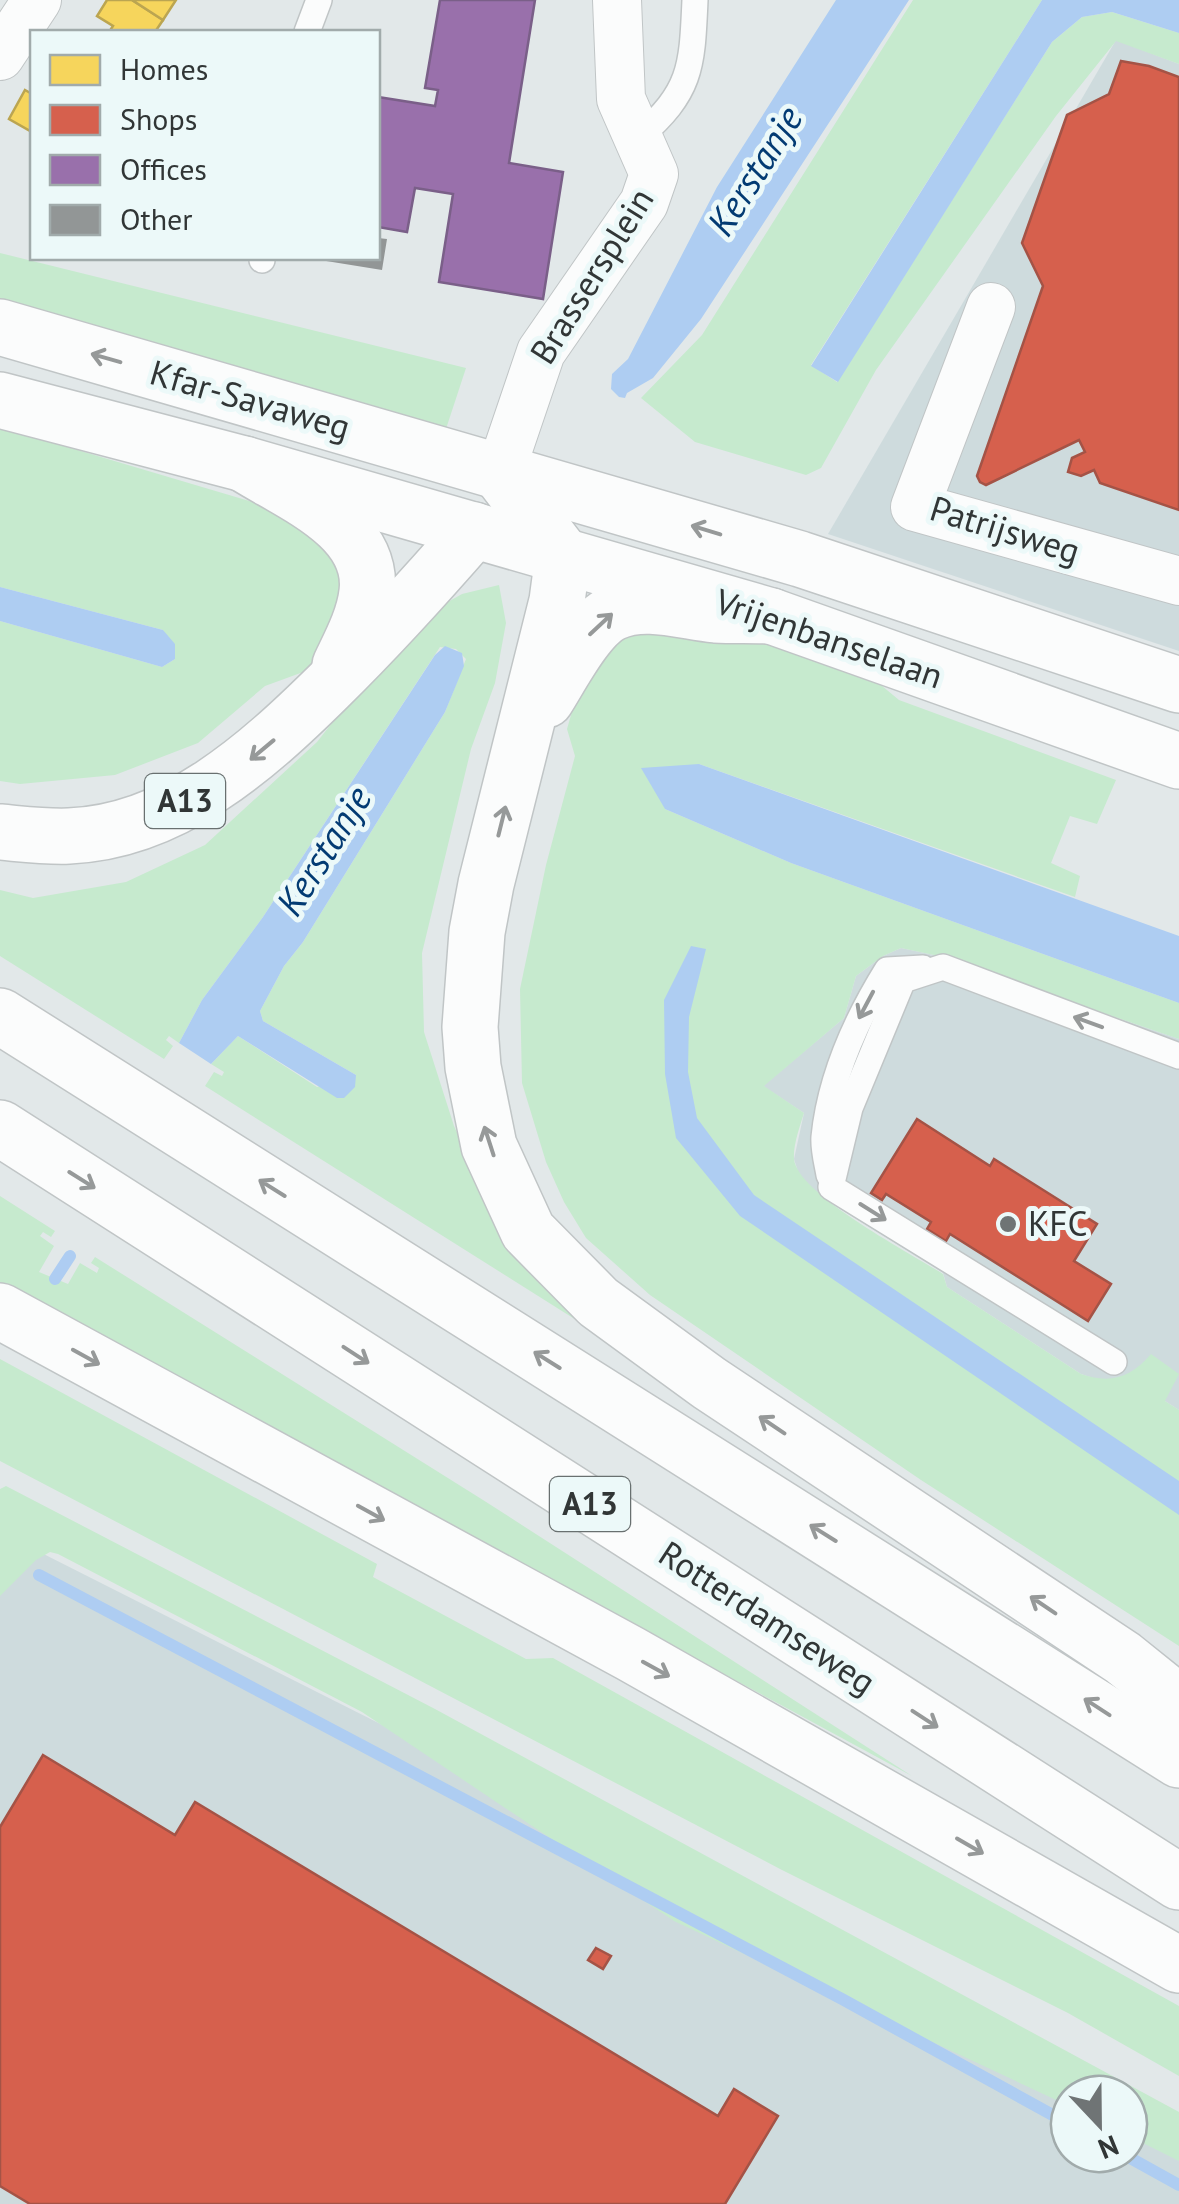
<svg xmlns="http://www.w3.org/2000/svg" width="1179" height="2204" font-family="'PT Sans',sans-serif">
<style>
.built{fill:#cedbdd}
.green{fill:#c6eace}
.water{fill:#aecdf2}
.homes{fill:#f6d55c;stroke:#bba551;stroke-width:2.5}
.shops{fill:#d6604d;stroke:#a45346;stroke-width:2.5}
.offices{fill:#9970ab;stroke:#7a5f88;stroke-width:2.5}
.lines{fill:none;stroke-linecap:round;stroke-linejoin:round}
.stream{stroke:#aecdf2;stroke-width:12}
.building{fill:#929696}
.service-casing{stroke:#c0c5c6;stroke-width:28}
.minor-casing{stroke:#c0c5c6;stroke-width:50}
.secondary-casing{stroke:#c0c5c6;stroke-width:58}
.motorway-casing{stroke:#c0c5c6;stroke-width:58}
.service{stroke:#fbfcfc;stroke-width:25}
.minor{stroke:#fbfcfc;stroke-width:48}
.secondary{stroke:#fbfcfc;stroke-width:55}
.motorway{stroke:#fbfcfc;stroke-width:55}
.oneway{stroke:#969999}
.poi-dot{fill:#6f7475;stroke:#ecf9f9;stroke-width:4}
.labels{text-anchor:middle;stroke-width:10;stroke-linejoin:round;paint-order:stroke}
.shield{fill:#ecf9f9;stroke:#697070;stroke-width:2.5}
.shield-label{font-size:32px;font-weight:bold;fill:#313636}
.street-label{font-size:35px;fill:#313636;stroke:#ecf9f9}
.poi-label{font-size:35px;fill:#313636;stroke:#ecf9f9;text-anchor:start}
.water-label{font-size:38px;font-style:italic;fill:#033b73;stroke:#ecf9f9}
</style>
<rect width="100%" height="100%" fill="#e2e8e9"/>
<g class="built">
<polygon points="1116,40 1179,64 1179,651 828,534"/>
<polygon points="901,948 934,955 1179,1039 1179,1410 1165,1401 1151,1355 1137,1371 1118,1378 1102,1381 1081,1374 947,1287 943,1273 824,1199 800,1178 794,1159 804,1113 763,1086 844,1018 856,976 883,956"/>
<polygon points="0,1532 1114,2094 1069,2094 1069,2154 1129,2154 1129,2102 1179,2127 1179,2204 0,2204"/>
</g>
<g class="green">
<polygon points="913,0 1042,0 811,365 837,382 1052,42 1082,17 1112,12 1179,33 1179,64 1116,41 1056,116 876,370 821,468 806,475 695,442 641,398 702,335"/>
<polygon points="0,253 466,368 443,438 0,313"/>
<polygon points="0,427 280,510 318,537 335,561 344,589 337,625 306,671 265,686 198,743 115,775 20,784 0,781 0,621 162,667 175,659 163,630 0,587"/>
<polygon points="499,585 506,623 495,683 471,749 422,953 424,1032 454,1126 496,1217 700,1398 205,1086 214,1072 222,1076 224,1072 211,1064 238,1036 317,1087 356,1075 263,1021 260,1011 284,966 303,942 445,712 466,659 456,649 440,647 263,917 202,1000 179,1043 169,1036 166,1040 173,1046 164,1059 0,956 0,890 33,898 126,882 205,845 317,742 387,653 430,612 462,594"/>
<path d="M680,618L864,671L899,700L1116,780L1097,824L1070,816L1051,863L1080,876L1075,897L699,764L665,809L791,863L1179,1003V1039L934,955L901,948L883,956L856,976L844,1018L764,1086L804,1113C800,1126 793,1145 794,1159C797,1194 912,1254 943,1274L947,1287L1081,1374C1110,1384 1131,1378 1151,1354L1179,1374L1165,1401L1179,1410V1646L921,1480L650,1295L586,1238L564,1202L546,1162L522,1083L520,989L546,865L575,756L567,729L583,673L626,635Z"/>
<polygon points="0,1196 55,1231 51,1237 43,1232 40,1236 54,1246 39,1272 68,1284 80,1263 97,1273 99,1268 91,1263 95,1257 483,1500 912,1776 0,1282"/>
<polygon points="0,1359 377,1564 373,1577 526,1659 553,1658 1179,2006 1179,2076 1068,2013 782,1870 0,1461"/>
<polygon points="6,1486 435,1709 1179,2112 1179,2161 1129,2136 1129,2094 1069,2094 1069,2106 674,1921 362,1712 58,1554 50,1552 36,1560 0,1596 0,1489"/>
</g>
<g class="water">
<polygon points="836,0 909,0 701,319 653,378 627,393 625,398 619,397 611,389 612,374 628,359 717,187"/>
<polygon points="1042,0 1179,0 1179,33 1112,12 1082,17 1052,42 838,382 811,366"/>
<polygon points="0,587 163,630 175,644 175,659 162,667 0,621"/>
<polygon points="445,646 462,653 464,666 445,712 303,942 284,966 260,1011 263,1021 356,1075 355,1087 344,1098 337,1098 238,1036 211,1064 179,1043 202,1000 263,917 435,655"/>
<polygon points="699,764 1179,936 1179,1003 791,863 665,809 641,768"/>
<polygon points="691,946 706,949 689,1017 688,1072 697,1118 754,1195 1179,1481 1179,1515 740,1216 676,1138 665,1074 664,1000"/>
</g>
<g class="homes">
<polygon points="107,0 132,0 163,20 155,32 109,32 113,26 97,16"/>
<polygon points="132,0 176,0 163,20"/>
<polygon points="25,90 32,94 32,132 9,119"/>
</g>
<g class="shops">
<polygon points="1121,61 1149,66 1179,77 1179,510 1100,483 1094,470 1081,476 1068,472 1072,458 1085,452 1079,440 986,485 980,482 977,476 1043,286 1022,243 1067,115 1109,94"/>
<polygon points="917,1119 990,1166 994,1159 1097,1224 1074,1261 1111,1284 1088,1321 950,1234 946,1241 927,1229 931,1222 886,1194 882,1200 871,1193"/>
<polygon points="43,1755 175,1835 195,1802 718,2116 734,2089 778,2116 725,2204 30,2204 0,2186 0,1827"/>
<polygon points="596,1948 611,1956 603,1969 588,1960"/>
</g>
<polygon class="offices" points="440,0 535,0 509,163 563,172 543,299 439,282 453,194 415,188 407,232 378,227 378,97 435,106 438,90 425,88"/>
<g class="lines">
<g class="stream">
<polyline points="55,1279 70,1256"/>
<polyline points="39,1575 842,1999 1069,2124"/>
<polyline points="1123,2154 1179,2185"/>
</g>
</g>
<polygon class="building" points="378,238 387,239 382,270 320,260 378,258"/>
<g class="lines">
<g class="service-casing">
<g id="service">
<polyline points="307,32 319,0"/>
<path d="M639,137C692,91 692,67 695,0"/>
<polyline points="262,260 262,258"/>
<path d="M829,1175C827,1163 823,1149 824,1137C830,1077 856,1020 887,970L923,968"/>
<polyline points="1114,1362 831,1187 850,1108 903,980 943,967 1179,1056"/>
</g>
</g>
<g class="minor-casing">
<g id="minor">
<polyline points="0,56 37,0"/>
<polyline points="991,307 915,507 1179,581"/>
<polyline points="500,473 541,352 644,203 654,174 621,99 617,0"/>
</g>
</g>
<g class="secondary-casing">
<g id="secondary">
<polyline points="0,327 800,559 1179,685"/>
<polyline points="0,400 244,464 771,616 1179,761"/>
</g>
</g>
<g class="motorway-casing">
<g id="motorway">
<path d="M244,464C289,493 375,526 367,592C364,618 351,642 340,665"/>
<polyline points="500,473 563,556 557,601 486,884 477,932 470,1027 473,1067 489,1146 528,1231 598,1302 709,1383 1123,1658 1179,1703"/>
<path d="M546,700C562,675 587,625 613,613C644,598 684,612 715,615C734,616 753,615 771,616"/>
<path d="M0,832C23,834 46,837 69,836C174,832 258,756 328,687C380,636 427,584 474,530"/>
<polyline points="0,1016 1179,1760"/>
<polyline points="0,1128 1179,1882"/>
<polyline points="0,1311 631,1654 1179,1965"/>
</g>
</g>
<use href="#service" class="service"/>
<use href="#minor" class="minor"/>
<use href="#secondary" class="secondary"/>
<use href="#motorway" class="motorway"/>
</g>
<defs><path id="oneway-shaft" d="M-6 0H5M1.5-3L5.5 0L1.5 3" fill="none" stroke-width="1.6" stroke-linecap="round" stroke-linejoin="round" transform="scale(2.5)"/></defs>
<g class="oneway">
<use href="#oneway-shaft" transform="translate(106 358) rotate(-164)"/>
<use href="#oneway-shaft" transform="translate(706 530) rotate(-163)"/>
<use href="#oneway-shaft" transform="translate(601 624) rotate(-43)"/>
<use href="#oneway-shaft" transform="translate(262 750) rotate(140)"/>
<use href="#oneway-shaft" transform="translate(502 821) rotate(-76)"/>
<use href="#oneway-shaft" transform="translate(866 1005) rotate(118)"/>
<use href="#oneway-shaft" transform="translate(1088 1022) rotate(-160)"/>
<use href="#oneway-shaft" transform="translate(489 1141) rotate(-108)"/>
<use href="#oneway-shaft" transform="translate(82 1180) rotate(32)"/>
<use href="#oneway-shaft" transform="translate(272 1188) rotate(-148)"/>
<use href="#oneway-shaft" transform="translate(873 1212) rotate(32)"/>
<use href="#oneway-shaft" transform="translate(356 1355) rotate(33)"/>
<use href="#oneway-shaft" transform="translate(86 1357) rotate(29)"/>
<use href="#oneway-shaft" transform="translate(547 1360) rotate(-148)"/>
<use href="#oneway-shaft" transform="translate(772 1425) rotate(-146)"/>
<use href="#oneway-shaft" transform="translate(371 1513) rotate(29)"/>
<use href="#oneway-shaft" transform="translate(823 1533) rotate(-148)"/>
<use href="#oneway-shaft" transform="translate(1043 1605) rotate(-146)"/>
<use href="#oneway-shaft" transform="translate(656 1669) rotate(29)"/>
<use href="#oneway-shaft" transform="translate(1097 1707) rotate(-147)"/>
<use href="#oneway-shaft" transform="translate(925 1719) rotate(33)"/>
<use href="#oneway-shaft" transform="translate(970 1846) rotate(30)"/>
</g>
<circle class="poi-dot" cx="1008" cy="1224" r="10"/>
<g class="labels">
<g class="shield">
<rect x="145" y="774" width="80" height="54" rx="8"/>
<rect x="550" y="1477" width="80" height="54" rx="8"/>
</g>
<g class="shield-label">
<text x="185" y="812">A13</text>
<text x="590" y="1515">A13</text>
</g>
<g class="street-label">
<text transform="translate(592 276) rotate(-58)" y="12">Brassersplein</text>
<text transform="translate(250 400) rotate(16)" y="12">Kfar-Savaweg</text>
<text transform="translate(1005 530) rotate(17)" y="12">Patrijsweg</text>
<text transform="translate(829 639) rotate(19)" y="12">Vrijenbanselaan</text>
<text transform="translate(767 1618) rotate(33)" y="12">Rotterdamseweg</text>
</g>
<g class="poi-label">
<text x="1028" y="1236">KFC</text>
</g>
<g class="water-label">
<text transform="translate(755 171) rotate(-58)" y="13">Kerstanje</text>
<text transform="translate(324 851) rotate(-58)" y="13">Kerstanje</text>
</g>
</g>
<rect x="30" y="30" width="350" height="230" fill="#ecf9f9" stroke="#a1abab" stroke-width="2.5"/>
<rect x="50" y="55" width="50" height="30" fill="#f6d55c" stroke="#a1abab" stroke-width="2.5"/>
<text x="120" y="80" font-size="30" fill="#313636">Homes</text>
<rect x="50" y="105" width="50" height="30" fill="#d6604d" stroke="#a1abab" stroke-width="2.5"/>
<text x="120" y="130" font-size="30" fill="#313636">Shops</text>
<rect x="50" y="155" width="50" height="30" fill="#9970ab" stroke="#a1abab" stroke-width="2.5"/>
<text x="120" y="180" font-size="30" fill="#313636">Offices</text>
<rect x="50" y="205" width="50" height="30" fill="#929696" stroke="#a1abab" stroke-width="2.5"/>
<text x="120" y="230" font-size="30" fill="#313636">Other</text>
<g transform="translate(1099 2124) rotate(158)"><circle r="48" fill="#ecf9f9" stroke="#a1abab" stroke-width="2.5"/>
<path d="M0-8L18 38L0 25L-18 38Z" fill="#6f7475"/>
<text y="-15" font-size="28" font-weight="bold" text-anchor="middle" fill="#313636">N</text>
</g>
</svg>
